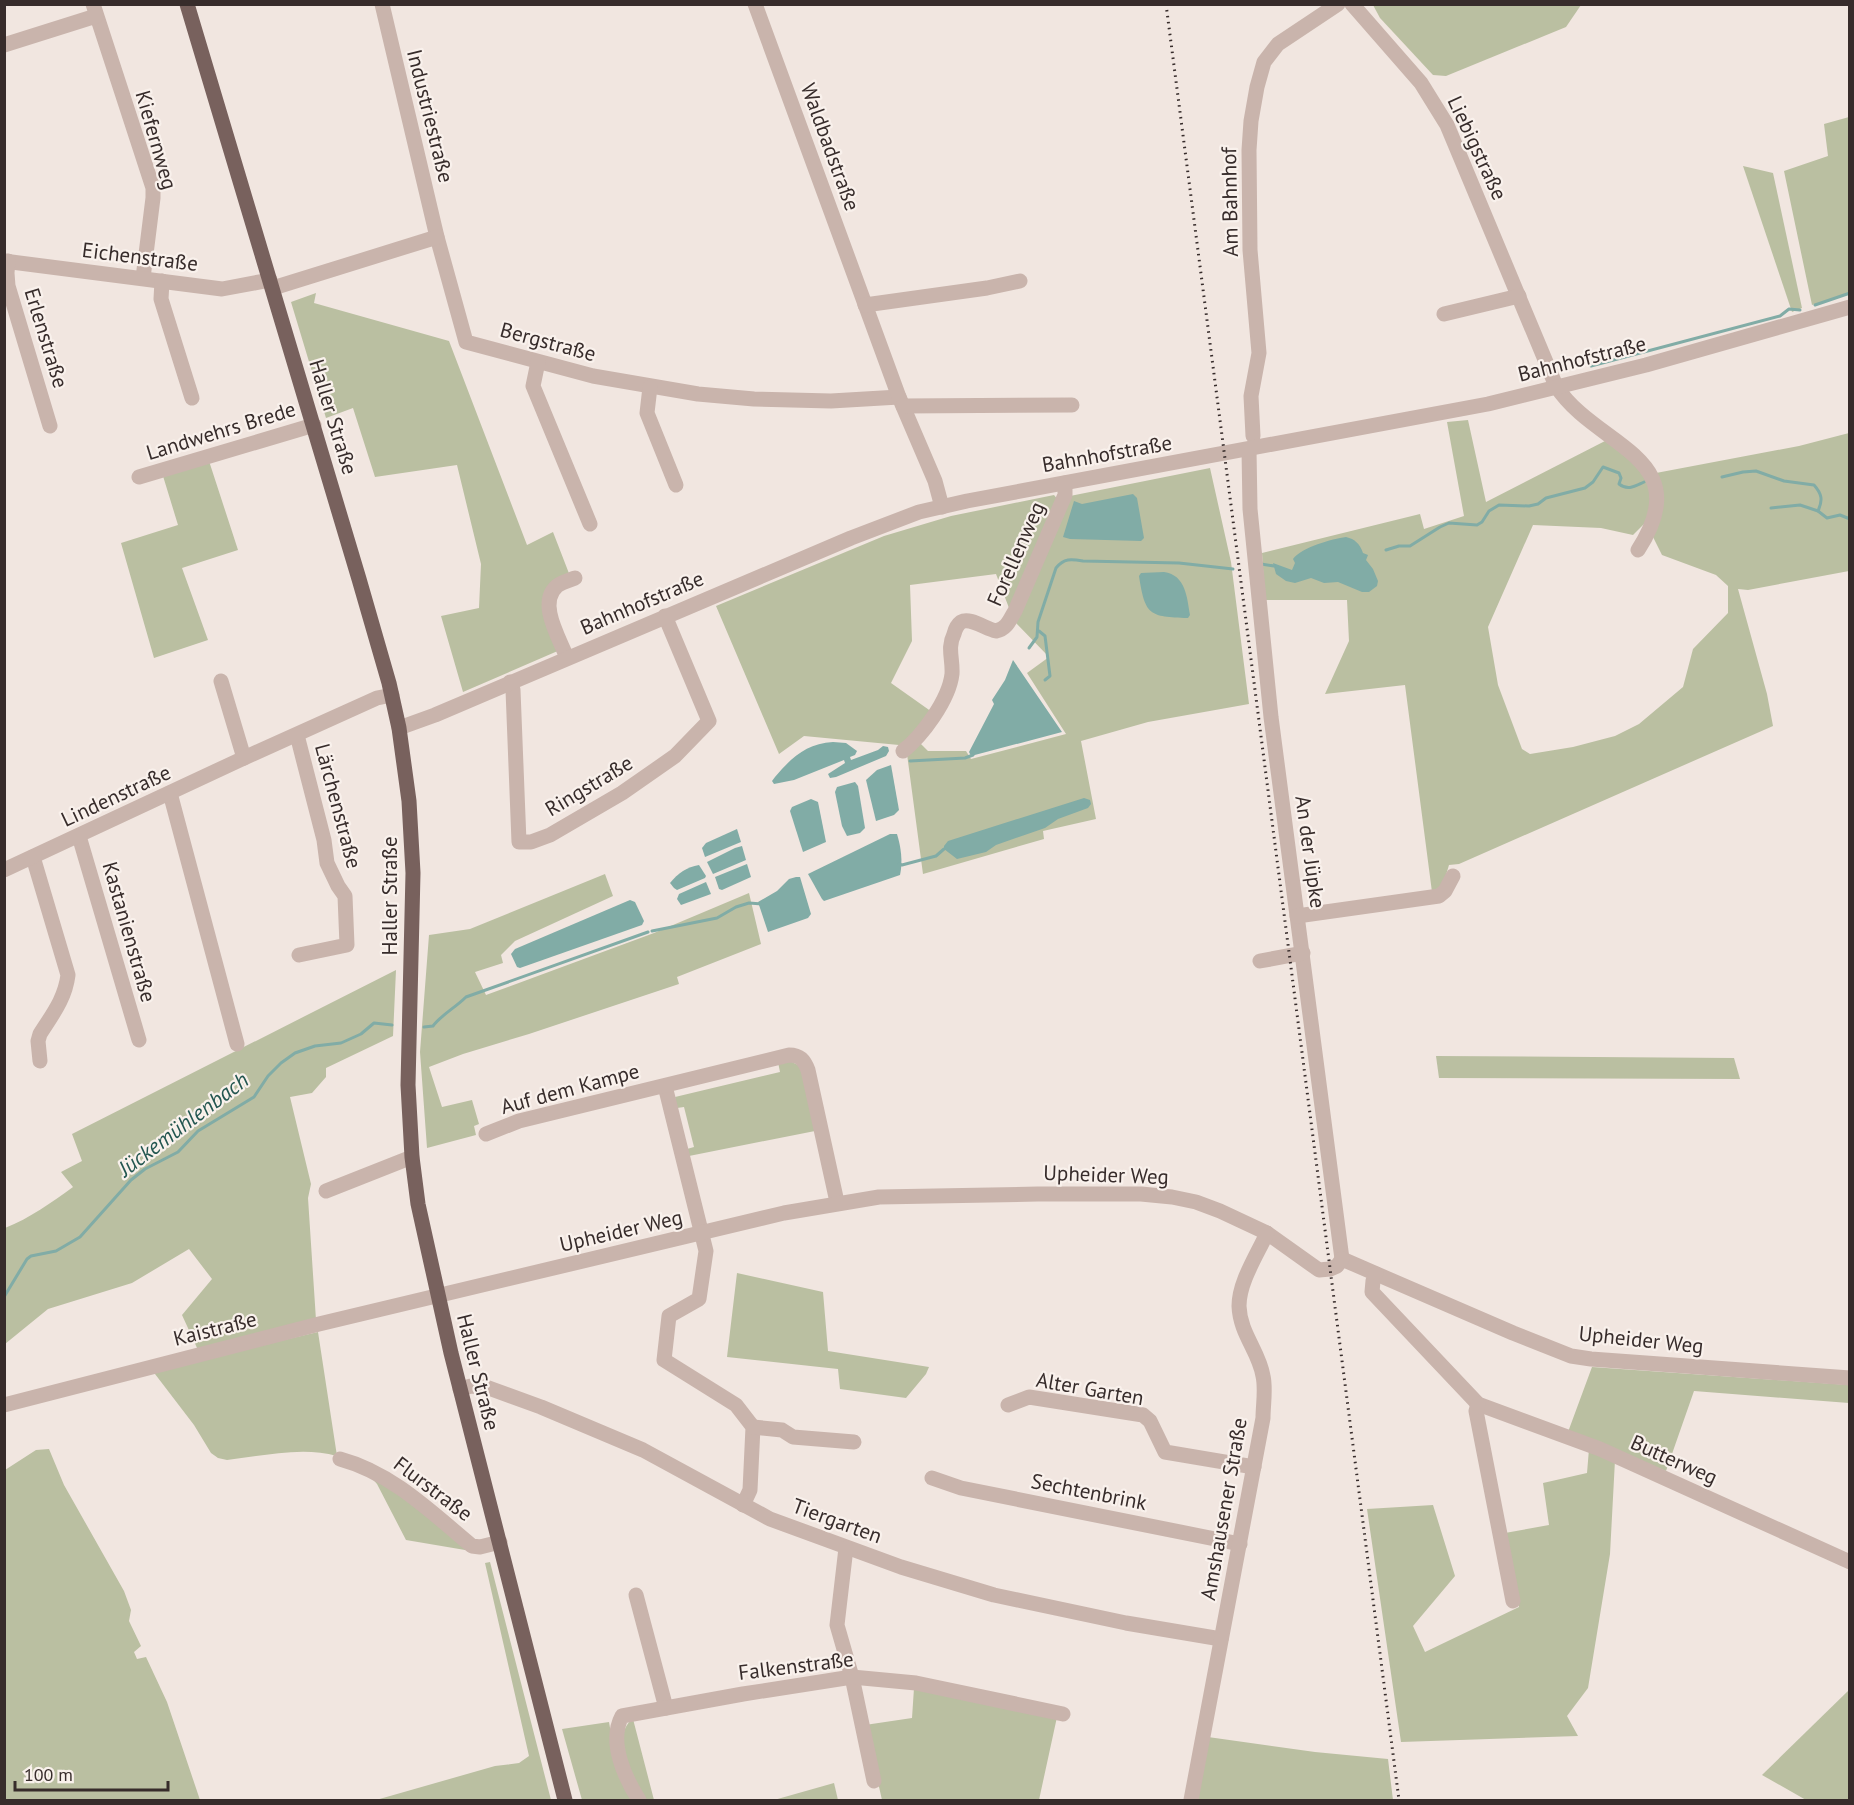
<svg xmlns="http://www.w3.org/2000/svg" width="1854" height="1805" font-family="'PT Sans',sans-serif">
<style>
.green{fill:#babfa1;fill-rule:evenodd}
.water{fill:#81aca6}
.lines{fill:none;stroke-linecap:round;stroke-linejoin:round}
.stream{stroke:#81aca6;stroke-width:3}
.minor{stroke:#c9b4ac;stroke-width:15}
.major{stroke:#78615d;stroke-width:15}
.rail{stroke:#372c2b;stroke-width:3;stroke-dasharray:1.5 4.5;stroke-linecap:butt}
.labels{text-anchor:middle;stroke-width:4.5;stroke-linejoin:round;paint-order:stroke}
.street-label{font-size:21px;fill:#372c2b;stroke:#f9f1ec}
.water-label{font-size:22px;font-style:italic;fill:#235650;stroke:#f9f1ec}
</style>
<rect width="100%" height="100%" fill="#f1e6e0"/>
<g class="green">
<polygon points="1373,5 1581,5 1566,27 1446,76 1433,75 1380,18"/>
<polygon points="1849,117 1849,293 1812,305 1784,171 1828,156 1824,124"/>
<polygon points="1743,166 1773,173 1802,308 1792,312"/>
<polygon points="316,293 314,303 449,341 527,545 553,532 570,576 554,584 560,650 463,692 441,616 479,608 481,564 457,465 375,477 353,408 326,418 291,302"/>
<path d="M1468,420L1486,502L1605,441C1621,453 1647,469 1651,490C1653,498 1650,510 1649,519L1633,535L1601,528L1533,525L1488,627L1498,685L1522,749L1530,754L1573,747L1615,736L1639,724L1683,687L1693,649L1728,613V586L1716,575L1662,555L1653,537L1657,521L1656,473L1799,446L1849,433V571L1748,590L1738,589L1767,694L1773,726L1459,864L1449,865L1443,885L1432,892L1405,685L1325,694L1349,641L1347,600H1265L1262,553L1420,514L1424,529L1464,516L1447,422Z"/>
<polygon points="209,461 238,550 182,568 208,640 154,658 121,543 178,525 163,476"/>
<path d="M1210,468L1231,562L1249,704L1148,722L1081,741L1096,819L1043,831L1044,839L923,874L907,754L899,745L804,736L779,754L716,606L884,536L951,516L1054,495L1059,501L1070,496ZM996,574L1014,621L1049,657L1027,673L1066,734L971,759L966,751H928L914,737L932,712L891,683L912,641L910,585Z"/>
<polygon points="605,874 613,896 515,941 501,955 503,963 475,972 486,995 654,933 749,893 761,944 677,977 679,984 529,1034 463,1054 429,1067 442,1107 472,1100 479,1124 474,1126 476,1135 427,1148 420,1052 429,935 470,929"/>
<path d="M396,970L393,1036L326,1068V1077L312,1093L290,1097L311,1184L308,1198L316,1320L198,1350L182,1315L212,1279L189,1249L132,1283L48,1309L5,1344V1228C30,1218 51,1203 73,1187L61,1172L82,1161L72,1134Z"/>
<polygon points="1436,1056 1734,1058 1740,1079 1439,1078"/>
<polygon points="790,1061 802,1067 815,1131 689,1156 687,1149 694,1147 684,1107 677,1108 675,1097 780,1072 778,1062"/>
<polygon points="737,1273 823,1292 828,1351 929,1367 926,1374 906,1398 840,1389 838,1369 727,1357"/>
<path d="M318,1332L337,1456C302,1446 263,1456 227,1460L218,1458L211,1453L194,1425L155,1374V1370Z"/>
<polygon points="1592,1367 1849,1385 1849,1403 1694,1391 1666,1471 1568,1432"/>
<polygon points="49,1449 64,1485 124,1591 131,1610 129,1621 141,1646 134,1652 137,1659 146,1657 167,1702 200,1800 5,1800 5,1470 36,1450"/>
<polygon points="1589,1449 1615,1460 1610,1554 1588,1688 1567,1716 1578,1736 1401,1742 1367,1509 1433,1505 1455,1576 1413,1626 1425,1652 1519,1607 1505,1533 1549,1525 1543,1483 1587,1473"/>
<polygon points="368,1474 388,1482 471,1551 406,1540 377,1484"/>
<polygon points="490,1562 551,1800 376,1800 495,1766 519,1763 529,1756 485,1563"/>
<polygon points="914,1688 1057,1717 1039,1800 882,1800 865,1725 912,1718"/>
<polygon points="1849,1690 1849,1800 1806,1800 1762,1775"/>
<path d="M633,1719L654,1800H645C635,1781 609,1735 633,1719Z"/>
<polygon points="609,1722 615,1757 632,1800 582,1800 562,1729"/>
<polygon points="1208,1737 1315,1752 1388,1759 1393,1800 1197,1800"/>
<polygon points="834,1783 838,1800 774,1800"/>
</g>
<g class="water">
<polygon points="1133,494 1137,498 1144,538 1141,541 1070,539 1063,537 1074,501 1082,504"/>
<path d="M1346,537C1355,539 1360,544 1363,553L1368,555L1366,560L1373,569L1378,581L1377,586L1369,592H1362L1338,582L1324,583L1311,578L1295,583L1286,581L1276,574L1273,563L1292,570L1295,563L1293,559C1302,547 1332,539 1346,537Z"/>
<path d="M1164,572C1186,575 1187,598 1190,615L1188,618C1149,617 1145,615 1139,576L1141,573Z"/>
<polygon points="1013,660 1062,732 971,756 969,752 994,704 992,700 1005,680"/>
<path d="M833,742L846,743L857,751L855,755L850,757L851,760L878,750L883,746L888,747L889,751L886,756L836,777L830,778L828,774L845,763L844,760L794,780L774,784L772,781L775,777C792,757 806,744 833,742Z"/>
<polygon points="891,765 899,810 894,815 876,821 866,780 877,770"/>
<polygon points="855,782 858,786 865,828 860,833 847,836 842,826 835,792 837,787"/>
<polygon points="1084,798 1090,800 1091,804 1088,808 1058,819 1045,828 996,845 986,852 957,859 944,849 944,846 948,841"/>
<polygon points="811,799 818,802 826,842 803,852 790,811 792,807"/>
<polygon points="737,829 741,842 705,857 702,848 706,843"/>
<path d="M890,834H897C901,847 903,862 900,875L824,901L822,899L808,874Z"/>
<polygon points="742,846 746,860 713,874 707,862 735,848"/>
<polygon points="747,864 751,877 722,890 719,889 715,877"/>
<path d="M699,865L706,876L705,878L677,890L674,888L670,883C678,873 687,867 699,865Z"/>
<polygon points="796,877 800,877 811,914 808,918 768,932 758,902 777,891 789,879"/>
<polygon points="706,882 711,894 681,905 677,899 679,894"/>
<polygon points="630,900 635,902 644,921 642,925 520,968 517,967 511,954 515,949"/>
</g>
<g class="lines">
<g class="stream">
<polyline points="1815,305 1850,293"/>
<polyline points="1591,366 1780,316 1789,309 1800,310"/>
<path d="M1722,477L1743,472L1756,471L1784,481L1814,485C1822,494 1823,500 1818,511"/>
<polyline points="1771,508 1800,505 1818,511 1827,518 1840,515 1850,519"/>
<path d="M1386,550L1399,546H1410L1440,527L1449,523L1477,525L1482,522L1489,511L1499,505L1529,506L1538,504L1546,498L1585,488L1593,482L1603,467L1619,473L1621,478L1619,484C1628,491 1635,486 1644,482"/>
<polyline points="1261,564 1274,566"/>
<polyline points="1039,631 1045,636 1050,676 1045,680"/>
<path d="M1029,648L1037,637L1038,622L1056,568C1064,558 1071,559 1083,561L1179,563L1233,569"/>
<polyline points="910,761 965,758 973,755"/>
<polyline points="899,864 902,865 936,856 944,849"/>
<polyline points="652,931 717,918 736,907 749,903 762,904"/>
<path d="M424,1027L433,1026C441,1015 455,1008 466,997L648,932"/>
<polyline points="4,1297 27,1259 31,1256 56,1251 80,1237 131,1180 145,1169 178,1152 198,1131 254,1097 268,1076 281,1063 295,1053 315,1046 341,1043 361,1034 374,1023 392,1025"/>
</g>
<g class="minor">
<polyline points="93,4 153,188 153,198 143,278"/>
<polyline points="382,4 437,237 466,342 593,376 698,394 754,399 831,401 899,397"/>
<polyline points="755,4 899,397 935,481 942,507"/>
<path d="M1352,4L1421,83L1447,125L1556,386C1596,448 1699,456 1638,550"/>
<polyline points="4,45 96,16"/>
<polyline points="4,261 222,289 270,280"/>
<polyline points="8,261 7,273 8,286 50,426"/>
<polyline points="162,281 161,299 192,398"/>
<polyline points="273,288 437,237"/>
<polyline points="865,305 987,288 1020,281"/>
<polyline points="1444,314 1519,296"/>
<polyline points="538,362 533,386 590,524"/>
<polyline points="650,387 647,413 676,485"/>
<polyline points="903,406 1072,405"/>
<polyline points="1253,436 1251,396 1259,353 1250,250 1249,150 1251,121 1257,87 1264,62 1278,44 1338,4"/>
<polyline points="1249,450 1250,509 1271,717 1342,1259"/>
<polyline points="139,477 314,425"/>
<path d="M567,658C560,639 537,603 557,586C562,582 570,580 575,578"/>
<polyline points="221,681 244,758"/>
<polyline points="510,682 513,690 519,842 531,842 550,835 622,793 675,756 709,721 665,616"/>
<polyline points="399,728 435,715 851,538 919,512 967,501 1488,404 1646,365 1850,307"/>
<polyline points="297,735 324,840 327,863 338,886 345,896 347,945 299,955"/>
<path d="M903,751C922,736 949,700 952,674C953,659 947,648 954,634C955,630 957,625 961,622C970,617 986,629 996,631C1007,629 1010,619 1015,611L1065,495V483"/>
<polyline points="170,793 237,1044"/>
<polyline points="79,836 139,1040"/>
<path d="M33,857L68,975C65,999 52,1015 40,1034L38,1041L40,1061"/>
<polyline points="4,870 244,758 377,698 392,695"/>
<polyline points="1297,916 1439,896 1445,891 1453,876"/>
<polyline points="1260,961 1303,953"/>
<polyline points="665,1086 706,1251 699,1299 669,1316 664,1360 736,1405 753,1427 750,1490 743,1505"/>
<path d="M486,1134L519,1121L789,1055C800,1055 804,1060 808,1070L837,1202"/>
<polyline points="326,1191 412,1157"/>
<polyline points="1342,1259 1513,1333 1571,1356 1591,1359 1850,1378"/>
<polyline points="1376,1274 1373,1281 1372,1292 1478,1404 1600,1449 1850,1562"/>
<polyline points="460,1389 471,1386 486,1387 541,1407 643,1450 770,1519 901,1567 994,1595 1126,1623 1221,1639"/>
<polyline points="1478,1404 1476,1411 1513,1601"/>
<polyline points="4,1405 319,1324 784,1213 879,1197 1038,1194 1141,1194 1172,1197 1196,1202 1220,1211 1267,1233 1319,1270 1330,1269 1337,1266 1342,1259"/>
<polyline points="1008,1405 1029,1397 1143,1415 1150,1421 1165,1452 1254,1467"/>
<polyline points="753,1427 782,1430 793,1437 854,1442"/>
<path d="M340,1459C392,1473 431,1512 472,1546L480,1547L500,1542"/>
<polyline points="932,1478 961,1488 1240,1544"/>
<polyline points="846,1548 837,1625 852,1677 874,1781"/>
<polyline points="636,1595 666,1708"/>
<path d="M639,1800C625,1778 608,1742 622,1716L743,1694L852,1677L916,1683L1063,1714"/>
<path d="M1191,1800L1263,1418C1263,1405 1266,1389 1263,1376C1259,1351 1240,1334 1239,1306C1239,1282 1257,1255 1267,1233"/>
</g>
<polyline class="major" points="187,4 359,579 389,683 399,728 409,801 413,873 408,1085 412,1157 418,1204 451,1353 565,1800"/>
<polyline class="rail" points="1166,4 1399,1800"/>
</g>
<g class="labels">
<g class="street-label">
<text transform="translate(430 116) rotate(76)" y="7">Industriestraße</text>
<text transform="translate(156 140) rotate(74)" y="7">Kiefernweg</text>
<text transform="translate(830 147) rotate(70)" y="7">Waldbadstraße</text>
<text transform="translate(1477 148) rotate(65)" y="7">Liebigstraße</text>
<text transform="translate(1230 202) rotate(-91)" y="7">Am Bahnhof</text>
<text transform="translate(140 257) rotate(7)" y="7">Eichenstraße</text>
<text transform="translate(46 338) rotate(73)" y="7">Erlenstraße</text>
<text transform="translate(548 342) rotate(15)" y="7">Bergstraße</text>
<text transform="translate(1582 359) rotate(-14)" y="7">Bahnhofstraße</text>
<text transform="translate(333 417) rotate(73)" y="7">Haller Straße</text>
<text transform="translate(221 431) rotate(-17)" y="7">Landwehrs Brede</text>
<text transform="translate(1107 454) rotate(-10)" y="7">Bahnhofstraße</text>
<text transform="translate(1016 554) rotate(-66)" y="7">Forellenweg</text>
<text transform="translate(642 603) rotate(-23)" y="7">Bahnhofstraße</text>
<text transform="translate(589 786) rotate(-31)" y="7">Ringstraße</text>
<text transform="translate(116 796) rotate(-25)" y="7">Lindenstraße</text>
<text transform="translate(338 806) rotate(75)" y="7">Lärchenstraße</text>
<text transform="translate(1310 852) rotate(82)" y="7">An der Jüpke</text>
<text transform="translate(390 896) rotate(-90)" y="7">Haller Straße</text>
<text transform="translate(129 932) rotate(74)" y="7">Kastanienstraße</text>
<text transform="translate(570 1089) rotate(-15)" y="7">Auf dem Kampe</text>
<text transform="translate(1106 1175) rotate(2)" y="7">Upheider Weg</text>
<text transform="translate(621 1231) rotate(-13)" y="7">Upheider Weg</text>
<text transform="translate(215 1329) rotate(-14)" y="7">Kaistraße</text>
<text transform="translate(1641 1340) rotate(6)" y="7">Upheider Weg</text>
<text transform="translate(478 1372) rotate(76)" y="7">Haller Straße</text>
<text transform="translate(1090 1389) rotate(10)" y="7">Alter Garten</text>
<text transform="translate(1674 1460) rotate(24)" y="7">Butterweg</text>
<text transform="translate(433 1489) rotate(37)" y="7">Flurstraße</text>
<text transform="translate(1089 1492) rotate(11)" y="7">Sechtenbrink</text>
<text transform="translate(1224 1509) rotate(-80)" y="7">Amshausener Straße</text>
<text transform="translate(837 1521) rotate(20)" y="7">Tiergarten</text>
<text transform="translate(796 1666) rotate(-7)" y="7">Falkenstraße</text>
</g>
<g class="water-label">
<text transform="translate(183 1124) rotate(-37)" y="8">Jückemühlenbach</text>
</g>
</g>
<rect width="1854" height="1805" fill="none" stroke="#372c2b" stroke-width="12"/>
<path d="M15 1781v9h153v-9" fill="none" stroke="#372c2b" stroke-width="3"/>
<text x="24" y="1781" font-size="18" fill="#372c2b" stroke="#f9f1ec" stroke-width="4.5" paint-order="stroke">100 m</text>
</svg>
